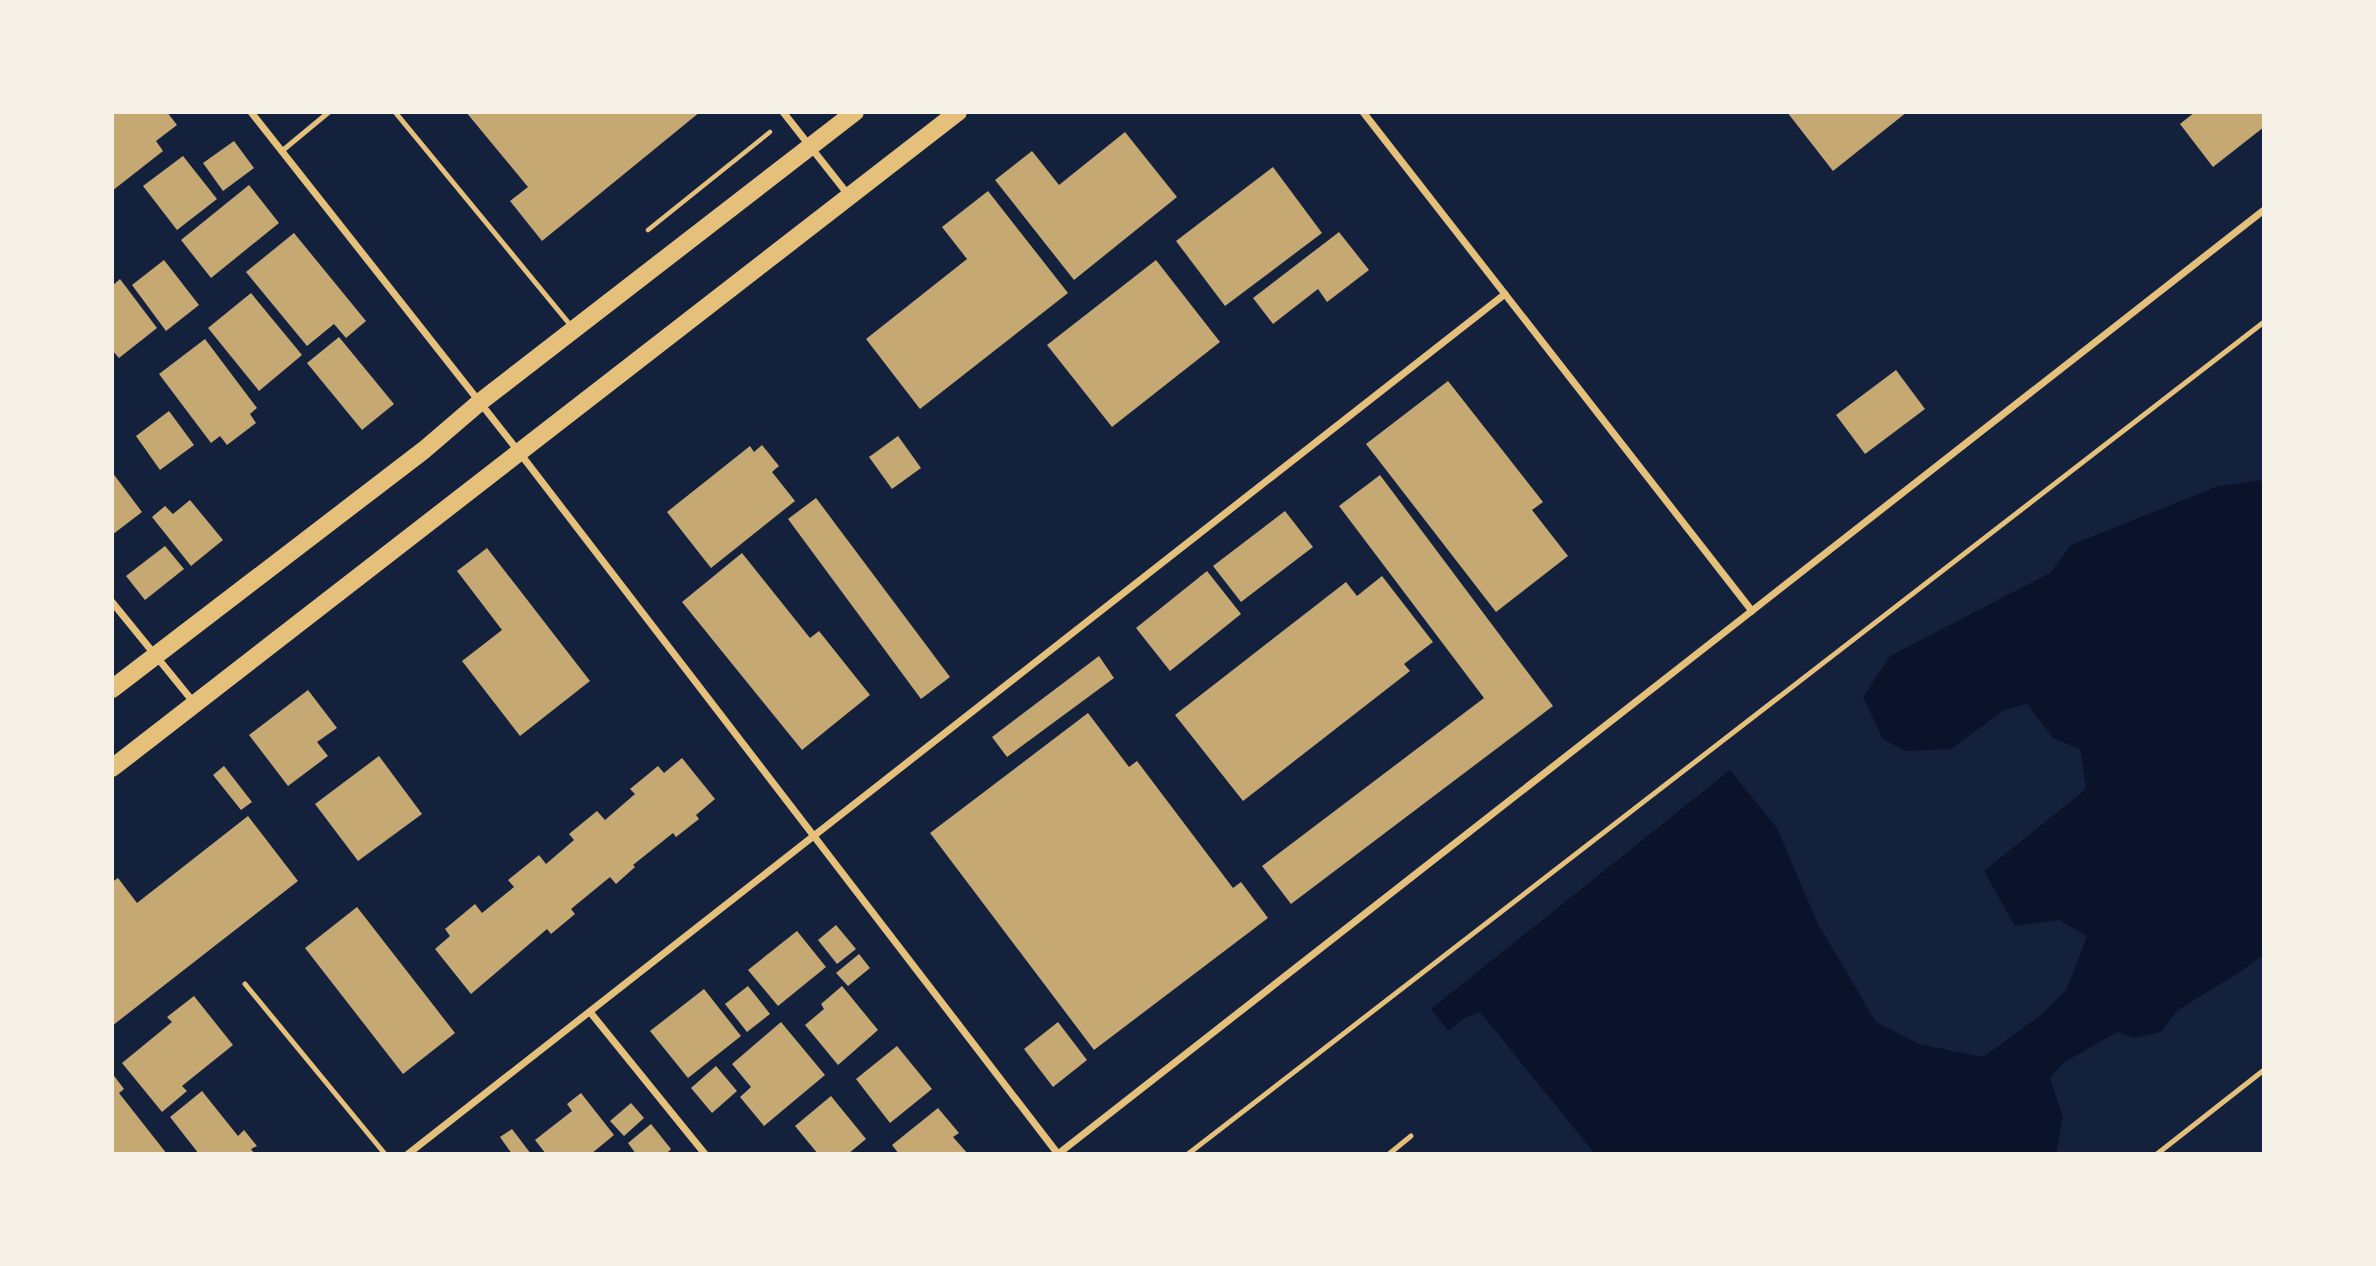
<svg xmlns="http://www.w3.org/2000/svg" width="2376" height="1266" font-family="'Open Sans',sans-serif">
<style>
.water{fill:#0b132b}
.building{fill:#c6a872}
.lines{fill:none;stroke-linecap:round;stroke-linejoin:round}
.path{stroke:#e5c07b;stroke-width:4.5}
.service{stroke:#e5c07b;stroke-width:5}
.minor{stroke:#e5c07b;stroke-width:7}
.primary{stroke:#e5c07b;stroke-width:18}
</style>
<rect width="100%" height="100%" fill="#14213d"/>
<polygon class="water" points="2264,480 2264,954 2240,972 2178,1010 2161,1032 2134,1038 2117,1032 2063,1063 2050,1078 2063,1117 2056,1154 1595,1154 1480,1012 1465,1018 1448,1031 1431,1009 1730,770 1777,828 1818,924 1876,1022 1919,1044 1983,1057 2041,1015 2067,989 2087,936 2059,920 2015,926 1984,871 2086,789 2080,749 2053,738 2027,704 2004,710 1951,749 1905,751 1883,739 1863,697 1890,656 2050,573 2071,545 2218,486"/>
<g class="building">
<polygon points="112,112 167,112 177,125 156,141 163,151 112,191"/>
<polygon points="466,112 700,112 542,241 510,201 528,187"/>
<polygon points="1787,112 1907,112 1833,171"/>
<polygon points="2195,112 2264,112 2264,127 2213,167 2180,124"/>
<polygon points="1125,132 1177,197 1074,280 995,180 1032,151 1059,185"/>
<polygon points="234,141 254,168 223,191 203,163"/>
<polygon points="183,156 217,199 177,230 143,186"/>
<polygon points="1273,167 1322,233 1225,306 1176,241"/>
<polygon points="249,185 279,223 211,278 181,240"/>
<polygon points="988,191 1068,293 920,409 866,339 967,259 942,227"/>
<polygon points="1339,232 1369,270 1327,302 1318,289 1273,324 1253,298"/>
<polygon points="294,233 366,321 346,338 334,324 307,346 246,272"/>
<polygon points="164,260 199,305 166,331 132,285"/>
<polygon points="1156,260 1220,342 1112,427 1047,345"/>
<polygon points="120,279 157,328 119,358 112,350 112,286"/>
<polygon points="251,293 302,355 259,391 208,328"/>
<polygon points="339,337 394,404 362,430 307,363"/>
<polygon points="205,339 257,408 250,414 256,423 227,445 220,436 211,443 159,374"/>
<polygon points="1896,370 1925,409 1865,454 1836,415"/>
<polygon points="1448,381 1543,502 1532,510 1568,556 1496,612 1366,444"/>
<polygon points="169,411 194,445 160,470 136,436"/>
<polygon points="898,436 921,468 892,489 869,457"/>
<polygon points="762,445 779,466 772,472 795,501 711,568 667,512 750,446 754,452"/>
<polygon points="112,472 142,512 112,535"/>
<polygon points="1380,475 1553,706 1291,904 1262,866 1484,698 1339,506"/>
<polygon points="816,498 950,677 921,699 788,519"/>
<polygon points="190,500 223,540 191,566 152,517 165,506 173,514"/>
<polygon points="1285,511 1313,547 1241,602 1213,566"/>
<polygon points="165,546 184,569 145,600 126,576"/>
<polygon points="487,548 590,681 520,736 462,661 502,630 457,571"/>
<polygon points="742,553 810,638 819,631 870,695 802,750 682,602"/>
<polygon points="1207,571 1241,614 1170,671 1136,628"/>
<polygon points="1382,576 1433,642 1404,664 1410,671 1243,801 1175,715 1346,582 1357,596"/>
<polygon points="1099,656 1114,678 1007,757 992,737"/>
<polygon points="308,690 337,728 317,742 328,756 288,786 249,735"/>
<polygon points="1088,713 1129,767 1137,761 1233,888 1241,882 1268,918 1094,1050 930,833"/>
<polygon points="379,756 422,814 358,861 315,804"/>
<polygon points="682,758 715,799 696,815 699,819 676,837 673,833 633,865 635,867 616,884 610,877 571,909 575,914 551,934 547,929 471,994 435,949 450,936 445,929 475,904 482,913 514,887 508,880 539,855 546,864 574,840 569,834 597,811 605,820 635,794 630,789 658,766 664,773"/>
<polygon points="224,766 252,802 241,810 213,775"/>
<polygon points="248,816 298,881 112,1026 112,882 118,878 137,903"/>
<polygon points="357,907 455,1033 403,1074 305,948"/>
<polygon points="836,925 856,949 837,964 818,940"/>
<polygon points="797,931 826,967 778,1006 748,970"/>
<polygon points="859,954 870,968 848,986 836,973"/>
<polygon points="748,986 770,1014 747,1032 725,1004"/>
<polygon points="842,986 878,1030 838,1065 805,1025 824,1009 821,1004"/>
<polygon points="704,989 741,1036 688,1078 650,1031"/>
<polygon points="194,996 233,1045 182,1086 187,1091 162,1112 122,1063 172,1022 167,1017"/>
<polygon points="781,1022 825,1075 764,1126 740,1097 751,1087 732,1064"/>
<polygon points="1058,1022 1087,1060 1053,1087 1024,1049"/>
<polygon points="897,1046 932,1089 890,1123 856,1079"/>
<polygon points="716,1066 737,1091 712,1113 691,1088"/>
<polygon points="112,1073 124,1089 119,1093 167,1154 112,1154"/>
<polygon points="202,1091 238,1136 244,1130 257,1146 251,1149 255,1154 199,1154 170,1117"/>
<polygon points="581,1093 614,1135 591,1154 546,1154 535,1140 572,1111 567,1104"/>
<polygon points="831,1096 866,1139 848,1154 818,1154 795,1126"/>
<polygon points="631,1103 644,1118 624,1136 610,1121"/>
<polygon points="938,1108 959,1133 953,1137 968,1154 899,1154 892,1145"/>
<polygon points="651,1124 671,1149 666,1154 636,1154 628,1143"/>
<polygon points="512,1129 531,1154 512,1154 500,1137"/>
</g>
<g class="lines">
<polyline class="path" points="648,230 770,132"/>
<g class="service">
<polyline points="395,112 572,327"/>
<polyline points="282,151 329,112"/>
<polyline points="245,984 385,1154"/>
<polyline points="1188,1154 2264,322"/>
<polyline points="1389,1154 1411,1136"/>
<polyline points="2157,1154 2264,1070"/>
</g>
<g class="minor">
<polyline points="251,112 519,452 1058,1154"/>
<polyline points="783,112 850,197"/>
<polyline points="1363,112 1752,611"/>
<polyline points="112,602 195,704"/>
<polyline points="590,1012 705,1154"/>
<polyline points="408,1154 1505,294"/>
<polyline points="1058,1154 2264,210"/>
</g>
<g class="primary">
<polyline points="112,689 424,450 480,402 855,112"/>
<polyline points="112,768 958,112"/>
</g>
</g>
<rect width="2376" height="1266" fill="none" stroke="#f6f1e7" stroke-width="228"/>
</svg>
